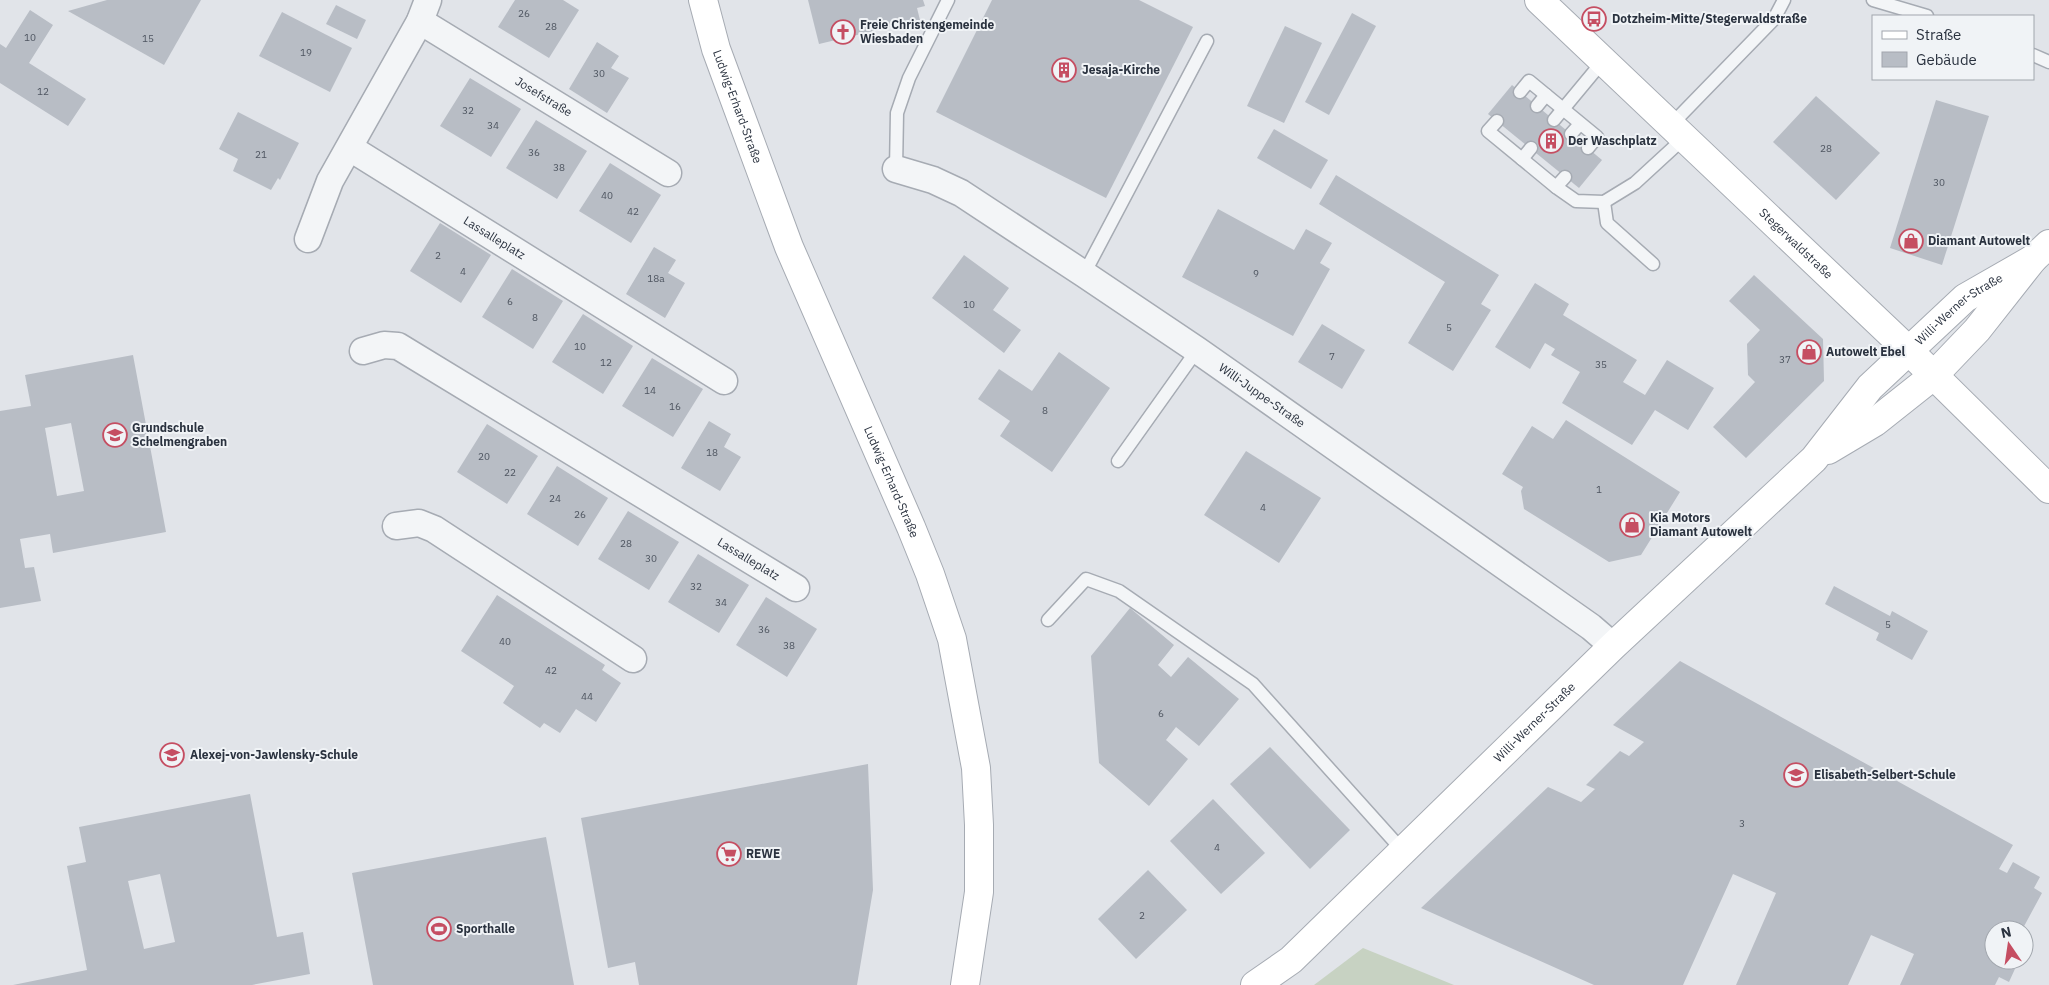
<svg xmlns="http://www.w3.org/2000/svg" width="2049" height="985" font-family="'IBM Plex Sans',sans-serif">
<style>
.green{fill:#c7d2c2}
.building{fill:#b8bdc5;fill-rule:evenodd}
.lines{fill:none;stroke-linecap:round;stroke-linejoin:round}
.lane-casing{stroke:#a6abb3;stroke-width:15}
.street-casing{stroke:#a6abb3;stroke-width:29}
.secondary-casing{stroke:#a6abb3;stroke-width:30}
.lane{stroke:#f3f5f7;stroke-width:12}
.street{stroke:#f3f5f7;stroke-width:26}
.secondary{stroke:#fff;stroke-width:28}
.labels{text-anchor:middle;stroke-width:4;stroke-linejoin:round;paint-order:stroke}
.number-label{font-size:10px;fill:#4e5560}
.poi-label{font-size:12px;font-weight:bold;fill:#2a323f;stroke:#f0f3f6;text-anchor:start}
.street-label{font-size:12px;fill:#2a323f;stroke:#f0f3f6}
</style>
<rect width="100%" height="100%" fill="#e1e4e9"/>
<polygon class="green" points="1363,948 1454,985 1314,985"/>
<g class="building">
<polygon points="107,0 201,0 164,65 68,11"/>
<polygon points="515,0 563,0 579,10 549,58 498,27"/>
<polygon points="808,0 923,0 925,6 917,8 920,20 819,44"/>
<polygon points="992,0 1139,0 1193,27 1106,198 936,112"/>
<polygon points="336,5 366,20 357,39 326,24"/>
<polygon points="30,10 53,25 29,63 86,99 68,126 0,83 0,44 6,48"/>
<polygon points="282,12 352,48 330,92 259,56"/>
<polygon points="1352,13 1376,26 1329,115 1305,102"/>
<polygon points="1285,26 1322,43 1284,123 1247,106"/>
<polygon points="597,42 619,56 611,68 629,78 607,113 569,89"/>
<polygon points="470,78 521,109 491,157 440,126"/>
<polygon points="1512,85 1602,160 1579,188 1488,114"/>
<polygon points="1816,96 1880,153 1836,200 1773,142"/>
<polygon points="1936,100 1989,116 1942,265 1890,248"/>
<polygon points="238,112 299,143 280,180 278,178 271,190 233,171 238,159 219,149"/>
<polygon points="536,120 587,151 557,199 506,168"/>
<polygon points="1274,129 1328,160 1311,189 1257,158"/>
<polygon points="610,163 661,195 631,243 579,211"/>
<polygon points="1336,175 1499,275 1481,304 1491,310 1453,371 1408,343 1445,282 1319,204"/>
<polygon points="1218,209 1294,250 1306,229 1332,243 1320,263 1330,269 1293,336 1182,277"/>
<polygon points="440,223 491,255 461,303 410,271"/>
<polygon points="654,247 676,260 668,273 685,283 665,318 626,294"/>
<polygon points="964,255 1009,288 993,310 1021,330 1004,353 932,298"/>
<polygon points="512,269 563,301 533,349 482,317"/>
<polygon points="1754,275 1823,339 1824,381 1746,458 1713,427 1755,382 1748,375 1747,344 1760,330 1729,301"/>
<polygon points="1535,283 1569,304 1563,315 1637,360 1623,382 1645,395 1667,360 1714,388 1688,430 1655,410 1632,445 1562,403 1580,372 1551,355 1555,349 1545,343 1530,369 1495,347"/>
<polygon points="583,314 633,346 603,394 552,362"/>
<polygon points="1322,324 1365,350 1342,389 1298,362"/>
<polygon points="1059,352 1110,388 1052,472 1000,436 1010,421 978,399 999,369 1032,391"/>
<path d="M133,355L166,532L53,553L50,534L20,539L25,568L34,567L41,601L0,608V411L31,406L25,375ZM71,423L84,491L57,496L45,428Z"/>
<polygon points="652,358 703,389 673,437 622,406"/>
<polygon points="1566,420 1680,492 1641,555 1609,562 1524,509 1521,491 1523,487 1502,474 1532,426 1553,439"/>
<polygon points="709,421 731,434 724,447 741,457 720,491 681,468"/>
<polygon points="487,424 538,456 507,504 457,472"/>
<polygon points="1246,451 1321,498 1279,563 1204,515"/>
<polygon points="557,466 608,498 578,546 527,514"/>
<polygon points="628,511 679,542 649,590 598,559"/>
<polygon points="698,554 749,585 719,633 668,602"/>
<polygon points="1834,586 1890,616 1892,611 1928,631 1912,660 1876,640 1879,633 1825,604"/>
<polygon points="497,595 605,665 602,670 621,683 596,722 576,709 560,733 544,723 540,728 503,703 514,686 461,651"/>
<polygon points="766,597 817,629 787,677 736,645"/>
<polygon points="1130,608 1174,645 1158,665 1171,677 1188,657 1239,699 1199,746 1176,727 1166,740 1188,759 1149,806 1099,763 1091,656"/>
<polygon points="1680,661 2013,845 1999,869 2007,873 2013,862 2040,877 2034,888 2042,893 2022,930 1994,930 1994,960 2019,960 2009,982 1999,977 1995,985 1900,985 1914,954 1871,935 1848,985 1736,985 1776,893 1733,874 1683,985 1594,985 1421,908 1548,787 1581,802 1595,789 1586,785 1620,751 1629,756 1644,742 1613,725"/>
<polygon points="1270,747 1350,830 1310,869 1230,784"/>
<polygon points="868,764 873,890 857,985 639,985 635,962 608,968 581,818"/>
<path d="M250,794L277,937L303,932L310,974L252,985H13L87,970L67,866L86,862L79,827ZM160,874L175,942L144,949L128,881Z"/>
<polygon points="1213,799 1265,853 1221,894 1170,841"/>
<polygon points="546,837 574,985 373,985 352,873"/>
<polygon points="1148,870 1187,910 1136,959 1098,919"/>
</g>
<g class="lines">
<g class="lane-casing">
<g id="lane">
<polyline points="1873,0 1927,16"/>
<polyline points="2033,55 2049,62"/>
<polyline points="1520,92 1529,81 1597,137 1588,148"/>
<polyline points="1537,106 1546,95"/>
<polyline points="1554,120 1603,61"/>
<polyline points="1497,121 1488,131 1556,187 1565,177"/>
<polyline points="1671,125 1774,19 1784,0"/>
<polyline points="1571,134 1580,124"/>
<polyline points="1522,159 1531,148"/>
<polyline points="896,169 897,113 909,78 948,0"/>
<polyline points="1556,187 1576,201 1604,202 1635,183 1684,138"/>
<polyline points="1604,202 1607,223 1653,264"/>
<polyline points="1084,274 1207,41"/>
<polyline points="1118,461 1197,350"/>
<polyline points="1048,620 1086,579 1119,591 1253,684 1403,851"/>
</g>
</g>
<g class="street-casing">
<g id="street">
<path id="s1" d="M420,21L668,173"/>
<path id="s2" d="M350,148L724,381"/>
<path id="s3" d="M896,169L933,180L961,193L1084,274L1197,350L1591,627L1613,646"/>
<polyline points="308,239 330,181 420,21 428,0"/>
<path id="s4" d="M363,351L384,345L398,346L796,588"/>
<polyline points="396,526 419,523 434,529 633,659"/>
</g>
</g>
<g class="secondary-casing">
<g id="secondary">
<path id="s5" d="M703,0L716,49L789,247L911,527L930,574L952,639L976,768L979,825V892L965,985"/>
<path id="s6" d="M1539,0L1909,351L2049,489"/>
<polyline points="1828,450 1875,422 1933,376 1977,330 2033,259 2049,244"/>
<path id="s7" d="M1255,985L1291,960L1613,646L1814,459L1870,387L1965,298L2033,259"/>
</g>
</g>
<use href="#lane" class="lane"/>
<use href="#street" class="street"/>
<use href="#secondary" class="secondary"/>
</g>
<defs>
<g id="bus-ring" transform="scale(1.25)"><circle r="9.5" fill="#f0f3f6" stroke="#c54e62" stroke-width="1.5"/><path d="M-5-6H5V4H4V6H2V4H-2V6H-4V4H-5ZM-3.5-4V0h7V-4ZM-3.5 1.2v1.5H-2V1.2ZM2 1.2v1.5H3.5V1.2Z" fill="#c54e62"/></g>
<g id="church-ring" transform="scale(1.25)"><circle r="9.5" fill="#f0f3f6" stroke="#c54e62" stroke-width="1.5"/><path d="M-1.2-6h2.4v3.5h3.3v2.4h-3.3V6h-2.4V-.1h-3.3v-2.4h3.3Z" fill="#c54e62"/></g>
<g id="building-ring" transform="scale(1.25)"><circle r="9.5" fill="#f0f3f6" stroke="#c54e62" stroke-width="1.5"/><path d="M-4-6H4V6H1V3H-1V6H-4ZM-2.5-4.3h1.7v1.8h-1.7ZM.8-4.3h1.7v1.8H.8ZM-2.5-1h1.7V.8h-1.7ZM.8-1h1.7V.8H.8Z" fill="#c54e62"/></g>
<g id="shop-ring" transform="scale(1.25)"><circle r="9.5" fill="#f0f3f6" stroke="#c54e62" stroke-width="1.5"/><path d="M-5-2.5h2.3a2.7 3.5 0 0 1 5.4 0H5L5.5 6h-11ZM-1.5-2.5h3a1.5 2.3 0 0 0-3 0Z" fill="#c54e62"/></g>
<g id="school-ring" transform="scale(1.25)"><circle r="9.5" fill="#f0f3f6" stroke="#c54e62" stroke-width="1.5"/><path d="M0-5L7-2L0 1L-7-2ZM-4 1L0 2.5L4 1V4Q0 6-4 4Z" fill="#c54e62"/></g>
<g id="supermarket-ring" transform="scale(1.25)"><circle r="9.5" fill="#f0f3f6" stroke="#c54e62" stroke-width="1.5"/><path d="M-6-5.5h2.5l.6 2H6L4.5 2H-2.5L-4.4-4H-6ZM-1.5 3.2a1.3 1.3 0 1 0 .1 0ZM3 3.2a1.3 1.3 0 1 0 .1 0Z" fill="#c54e62"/></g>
<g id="stadium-ring" transform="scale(1.25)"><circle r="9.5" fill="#f0f3f6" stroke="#c54e62" stroke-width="1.5"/><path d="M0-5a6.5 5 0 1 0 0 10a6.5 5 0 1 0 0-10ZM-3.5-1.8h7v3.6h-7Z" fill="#c54e62"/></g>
</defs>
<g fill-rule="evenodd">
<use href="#bus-ring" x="1594" y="19"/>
<use href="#church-ring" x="843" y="32"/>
<use href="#building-ring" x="1064" y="70"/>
<use href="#building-ring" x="1551" y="141"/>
<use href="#shop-ring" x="1911" y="241"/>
<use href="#shop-ring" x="1809" y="352"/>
<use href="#school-ring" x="115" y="435"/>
<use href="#shop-ring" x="1632" y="525"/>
<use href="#school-ring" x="172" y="755"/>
<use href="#school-ring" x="1796" y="775"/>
<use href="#supermarket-ring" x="729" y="854"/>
<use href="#stadium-ring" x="439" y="929"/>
</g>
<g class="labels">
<g class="number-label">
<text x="524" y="17">26</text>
<text x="551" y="30">28</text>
<text x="30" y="41">10</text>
<text x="148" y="42">15</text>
<text x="306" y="56">19</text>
<text x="599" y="77">30</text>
<text x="43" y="95">12</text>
<text x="468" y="114">32</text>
<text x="493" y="129">34</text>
<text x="1826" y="152">28</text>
<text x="534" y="156">36</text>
<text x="261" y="158">21</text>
<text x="559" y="171">38</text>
<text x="1939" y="186">30</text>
<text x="607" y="199">40</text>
<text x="633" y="215">42</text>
<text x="438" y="259">2</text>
<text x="463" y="275">4</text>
<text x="1256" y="277">9</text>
<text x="656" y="282">18a</text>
<text x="510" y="305">6</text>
<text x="969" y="308">10</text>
<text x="535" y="321">8</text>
<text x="1449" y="331">5</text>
<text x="580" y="350">10</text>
<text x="1332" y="360">7</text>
<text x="1785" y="363">37</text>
<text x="606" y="366">12</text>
<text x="1601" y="368">35</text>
<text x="650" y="394">14</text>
<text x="675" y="410">16</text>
<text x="1045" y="414">8</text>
<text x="712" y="456">18</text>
<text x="484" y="460">20</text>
<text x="510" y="476">22</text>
<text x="1599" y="493">1</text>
<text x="555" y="502">24</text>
<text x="1263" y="511">4</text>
<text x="580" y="518">26</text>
<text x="626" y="547">28</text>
<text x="651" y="562">30</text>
<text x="696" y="590">32</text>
<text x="721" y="606">34</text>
<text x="1888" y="628">5</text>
<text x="764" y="633">36</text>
<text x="505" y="645">40</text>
<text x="789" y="649">38</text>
<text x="551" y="674">42</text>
<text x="587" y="700">44</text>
<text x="1161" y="717">6</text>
<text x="1742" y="827">3</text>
<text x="1217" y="851">4</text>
<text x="1142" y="919">2</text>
</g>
<g class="poi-label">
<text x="1612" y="23">Dotzheim-Mitte/Stegerwaldstraße</text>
<text x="860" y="29">Freie Christengemeinde<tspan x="860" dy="14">Wiesbaden</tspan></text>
<text x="1082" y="74">Jesaja-Kirche</text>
<text x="1568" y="145">Der Waschplatz</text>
<text x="1928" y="245">Diamant Autowelt</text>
<text x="1826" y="356">Autowelt Ebel</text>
<text x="132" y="432">Grundschule<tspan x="132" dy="14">Schelmengraben</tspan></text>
<text x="1650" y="522">Kia Motors<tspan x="1650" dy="14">Diamant Autowelt</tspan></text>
<text x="190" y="759">Alexej-von-Jawlensky-Schule</text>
<text x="1814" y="779">Elisabeth-Selbert-Schule</text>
<text x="746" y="858">REWE</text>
<text x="456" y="933">Sporthalle</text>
</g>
<g class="street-label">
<text dy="4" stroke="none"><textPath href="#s1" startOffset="145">Josefstraße</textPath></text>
<text dy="4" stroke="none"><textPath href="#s5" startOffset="112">Ludwig-Erhard-Straße</textPath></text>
<text dy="4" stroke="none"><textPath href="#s2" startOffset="170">Lassalleplatz</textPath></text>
<text dy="4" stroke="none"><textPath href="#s6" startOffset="354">Stegerwaldstraße</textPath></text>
<text dy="4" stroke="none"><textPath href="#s7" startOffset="978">Willi-Werner-Straße</textPath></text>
<text dy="4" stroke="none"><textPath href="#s3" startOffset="432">Willi-Juppe-Straße</textPath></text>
<text dy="4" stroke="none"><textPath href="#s5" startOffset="518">Ludwig-Erhard-Straße</textPath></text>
<text dy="4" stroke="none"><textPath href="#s4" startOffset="446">Lassalleplatz</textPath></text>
<text dy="4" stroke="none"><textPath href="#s7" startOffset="384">Willi-Werner-Straße</textPath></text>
</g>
</g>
<rect x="1872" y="15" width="162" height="65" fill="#f0f3f6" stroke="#a1a6ad"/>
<rect x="1882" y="31" width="25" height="8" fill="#ffffff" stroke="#a1a6ad"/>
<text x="1916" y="40" font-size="15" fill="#2a323f">Straße</text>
<rect x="1882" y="52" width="25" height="15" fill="#b8bdc5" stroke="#a1a6ad"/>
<text x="1916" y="65" font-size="15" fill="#2a323f">Gebäude</text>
<g transform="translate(2009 945) rotate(347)"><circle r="24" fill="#f0f3f6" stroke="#a1a6ad"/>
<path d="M0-4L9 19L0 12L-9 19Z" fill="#c54e62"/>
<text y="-8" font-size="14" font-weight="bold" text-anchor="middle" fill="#2a323f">N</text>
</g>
</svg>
